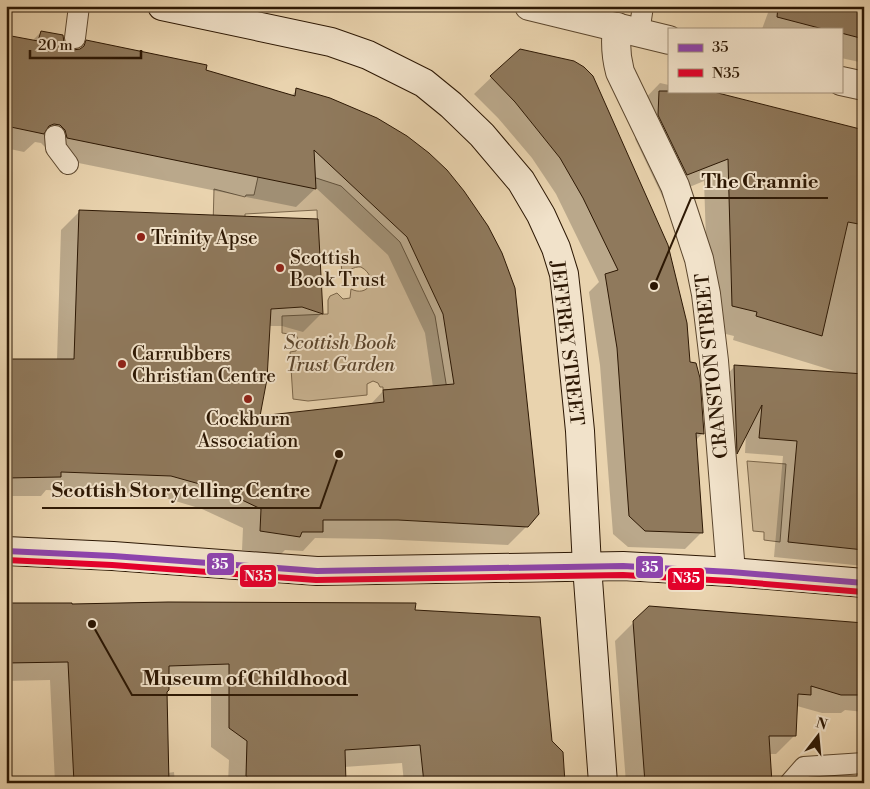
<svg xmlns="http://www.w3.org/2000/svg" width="870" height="789" font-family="'Libre Bodoni',serif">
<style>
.green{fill:#c9b391;stroke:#7b664a}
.shadow{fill:#0003}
.building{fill:#8f795c;stroke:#2d1804}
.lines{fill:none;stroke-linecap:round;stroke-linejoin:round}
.lane-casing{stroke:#5c472e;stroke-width:22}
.street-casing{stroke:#5c472e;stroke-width:30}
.secondary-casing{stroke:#2d1804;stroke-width:30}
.lane{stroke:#f1e2ca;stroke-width:20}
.street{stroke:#f1e2ca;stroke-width:28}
.secondary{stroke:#f1e2ca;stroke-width:28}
.bus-1-casing{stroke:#f1e2ca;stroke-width:10}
.bus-2-casing{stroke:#f1e2ca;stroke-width:10}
.bus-1{stroke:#8e44ad;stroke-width:6}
.bus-2{stroke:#e4002b;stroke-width:6}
.poi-dot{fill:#8f2418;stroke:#f1e2ca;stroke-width:2}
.labels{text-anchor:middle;stroke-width:4;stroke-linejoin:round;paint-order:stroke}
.poi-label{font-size:19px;fill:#2d1804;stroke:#f1e2ca;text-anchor:start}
.park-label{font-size:19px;font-style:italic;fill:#5c462e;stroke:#f1e2ca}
.street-label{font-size:19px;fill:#2d1804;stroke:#f1e2ca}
.leader{fill:none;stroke:#2d1804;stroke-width:2}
.callout-dot{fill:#2d1804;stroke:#f1e2ca;stroke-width:2}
.callout-label{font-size:20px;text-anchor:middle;font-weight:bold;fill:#2d1804;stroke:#f1e2ca;stroke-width:4;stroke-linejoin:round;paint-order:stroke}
.line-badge{stroke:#f1e2ca;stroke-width:2}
.badge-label{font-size:14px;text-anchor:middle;font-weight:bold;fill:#fff}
</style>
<rect width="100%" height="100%" fill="#e9d3ae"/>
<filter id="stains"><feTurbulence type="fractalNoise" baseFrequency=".004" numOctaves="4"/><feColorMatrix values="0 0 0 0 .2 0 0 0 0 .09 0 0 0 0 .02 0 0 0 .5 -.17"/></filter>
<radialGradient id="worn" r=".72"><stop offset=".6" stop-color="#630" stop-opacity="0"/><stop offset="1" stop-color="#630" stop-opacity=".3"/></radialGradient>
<g class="green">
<path d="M282,167L341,186L400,242L435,316L454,432L419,387L383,390V387H380L378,383L373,381L367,384V395L308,401L293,399L290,352L296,351L300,343L296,335L282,333V316L328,314V300L330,296L337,293L343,299L350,298L351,289C369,298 379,277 361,267C353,266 349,272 342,273L341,262H319L317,210L245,214V265L212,264L214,189L245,197L246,195H254L260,168Z"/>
<polygon points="747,461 786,464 780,542 764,540 764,532 753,531"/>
</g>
<g class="shadow">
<polygon points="773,6 864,6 864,63 841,58 841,29 762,29 769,10"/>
<polygon points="41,32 63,44 67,48 73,51 79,50 87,42 204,71 291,96 297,90 377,119 527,526 508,545 378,539 315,538 303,551 285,550 280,555 242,550 243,528 202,509 152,494 46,490 41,496 6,496 6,360 57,360 61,230 80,211 322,313 303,332 282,326 269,326 258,417 370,405 383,391 433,387 425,333 388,255 316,188 296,207 49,157 46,148 41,143 35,142 24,152 10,149 6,155 6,36 32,41"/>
<polygon points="520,50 689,363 703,433 695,441 702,532 685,549 628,547 613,534 600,365 589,292 599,282 556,194 532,158 498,118 474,94"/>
<polygon points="660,83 669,85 669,91 864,131 864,566 774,557 783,456 745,453 746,434 736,453 722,467 720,382 735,366 841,373 733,340 734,336 709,330 704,181 663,198 635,139 637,107"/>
<polygon points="6,605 414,611 551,741 563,783 404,783 402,763 344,767 345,783 228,783 229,760 211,747 211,682 168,683 166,692 168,773 174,772 175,783 55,783 50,680 6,681"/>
<polygon points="634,622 864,624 864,712 845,710 841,713 822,713 797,706 795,735 776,754 769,754 771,783 626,783 615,641"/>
</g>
<g class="building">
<polygon points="778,6 864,6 864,39 841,33 841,29 823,29 777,17"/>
<polygon points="41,31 63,35 64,43 67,47 73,50 80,49 84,46 86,40 207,65 206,70 295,96 296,88 330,98 377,118 407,136 429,153 447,170 464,191 488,226 502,253 515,288 539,514 528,527 398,520 323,520 323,532 302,532 300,537 260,531 261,509 221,490 171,476 61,472 61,477 6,478 7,359 74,359 79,210 318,219 323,314 302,307 271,309 267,379 260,416 384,402 383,390 454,384 443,314 407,237 314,150 316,189 67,138 65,130 60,125 54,124 49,126 44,134 6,126 6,35 38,41"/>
<polygon points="520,49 574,61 584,67 593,76 668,245 687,323 690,362 696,363 700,378 704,434 696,433 703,533 645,531 629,516 617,348 605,274 618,270 583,198 560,158 515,102 490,76"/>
<polygon points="659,91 710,91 864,130 864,225 848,222 822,336 756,316 757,312 732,306 728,159 687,175 658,115"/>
<polygon points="734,365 864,374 864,550 788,542 797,441 759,438 762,405 737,454"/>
<polygon points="168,602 416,603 415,610 540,617 552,741 563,752 565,783 424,783 420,745 345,750 346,783 256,783 246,776 247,741 229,728 229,664 169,666 169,690 167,692 169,783 74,783 68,662 6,663 6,603 72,603 72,604"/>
<polygon points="649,606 864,623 864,695 841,695 811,686 811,695 798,694 796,736 769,736 772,783 645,783 633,621"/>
</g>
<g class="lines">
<g class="lane-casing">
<g id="lane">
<polyline points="639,33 643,6"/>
<polyline points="75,38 79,6"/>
<polyline points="55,136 56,148 68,164"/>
<polyline points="790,783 804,767 864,763"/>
</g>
</g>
<g class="street-casing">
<g id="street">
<polyline points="529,6 669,40"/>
<path d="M617,27C615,43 616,57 620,72L675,186L699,259L706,294L714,361L731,572"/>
<polyline points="841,81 864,86"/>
</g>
</g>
<g class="secondary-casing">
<g id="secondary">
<polyline points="162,6 331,42 368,55 424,83 451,105 482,135 521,181 541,215 556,248 564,274 569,319 580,431 587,566 603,783"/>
<polyline points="6,551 113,556 317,571 623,566 731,572 864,583"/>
</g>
</g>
<use href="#lane" class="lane"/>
<use href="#street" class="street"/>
<use href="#secondary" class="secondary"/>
<g class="bus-1-casing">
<polyline id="bus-1" points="6,551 113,556 317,571 623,566 731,572 864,583"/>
</g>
<g class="bus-2-casing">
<polyline id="bus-2" points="6,560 112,565 316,580 623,575 730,581 863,592"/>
</g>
<use href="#bus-1" class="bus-1"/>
<use href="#bus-2" class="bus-2"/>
</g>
<g class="poi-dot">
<circle cx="141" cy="237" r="5"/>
<circle cx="280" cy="268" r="5"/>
<circle cx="122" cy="364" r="5"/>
<circle cx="248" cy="399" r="5"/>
</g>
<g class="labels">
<g class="poi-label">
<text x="151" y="244">Trinity Apse</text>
<text x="290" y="264">Scottish<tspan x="290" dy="22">Book Trust</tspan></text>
<text x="132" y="360">Carrubbers<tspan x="132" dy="22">Christian Centre</tspan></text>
<text x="248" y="425" text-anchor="middle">Cockburn<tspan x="248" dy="22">Association</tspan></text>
</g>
<g class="park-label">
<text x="340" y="349">Scottish Book<tspan x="340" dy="22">Trust Garden</tspan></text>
</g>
<g class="street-label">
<text transform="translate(568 343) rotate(83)" y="7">JEFFREY STREET</text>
<text transform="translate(711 366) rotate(-96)" y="7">CRANSTON STREET</text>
</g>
</g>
<path class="leader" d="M654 286L691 198H828M339 454L320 508H42M92 624L132 695H358"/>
<g class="callout-dot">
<circle cx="654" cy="286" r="5"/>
<circle cx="339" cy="454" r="5"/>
<circle cx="92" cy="624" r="5"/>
</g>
<g class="callout-label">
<text x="760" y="188">The Crannie</text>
<text x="181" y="497">Scottish Storytelling Centre</text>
<text x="245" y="685">Museum of Childhood</text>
</g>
<g class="line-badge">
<rect x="206" y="552" width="29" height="24" rx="5" fill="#8e44ad"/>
<rect x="635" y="555" width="29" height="24" rx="5" fill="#8e44ad"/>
<rect x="239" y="564" width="38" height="24" rx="5" fill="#e4002b"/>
<rect x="667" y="567" width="38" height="24" rx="5" fill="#e4002b"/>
</g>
<g class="badge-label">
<text x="220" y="569">35</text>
<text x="650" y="572">35</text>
<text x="258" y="581">N35</text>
<text x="686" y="583">N35</text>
</g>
<rect width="870" height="789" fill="none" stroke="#e9d3ae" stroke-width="25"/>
<rect x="8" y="8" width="855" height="774" fill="none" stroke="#2d1804" stroke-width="2.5"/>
<rect x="12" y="12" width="845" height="764" fill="none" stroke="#2d1804"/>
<rect x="668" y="28" width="175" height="65" fill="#f1e2ca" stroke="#a3917b"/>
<rect x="678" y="44" width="25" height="8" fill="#8e44ad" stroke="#a3917b"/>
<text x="712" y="52" font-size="15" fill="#2d1804">35</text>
<rect x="678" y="69" width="25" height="8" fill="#e4002b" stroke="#a3917b"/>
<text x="712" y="78" font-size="15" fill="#2d1804">N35</text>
<g transform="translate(818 736) rotate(16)" stroke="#f1e2ca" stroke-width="4" paint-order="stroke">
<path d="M0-4L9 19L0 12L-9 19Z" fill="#2d1804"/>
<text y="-8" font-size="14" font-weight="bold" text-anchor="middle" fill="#2d1804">N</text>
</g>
<path d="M30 50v8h111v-8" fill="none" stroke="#2d1804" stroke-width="2.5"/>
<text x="38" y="50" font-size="15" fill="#2d1804" stroke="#f1e2ca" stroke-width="4" paint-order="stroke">20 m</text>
<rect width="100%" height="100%" filter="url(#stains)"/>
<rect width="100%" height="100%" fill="url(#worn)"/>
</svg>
